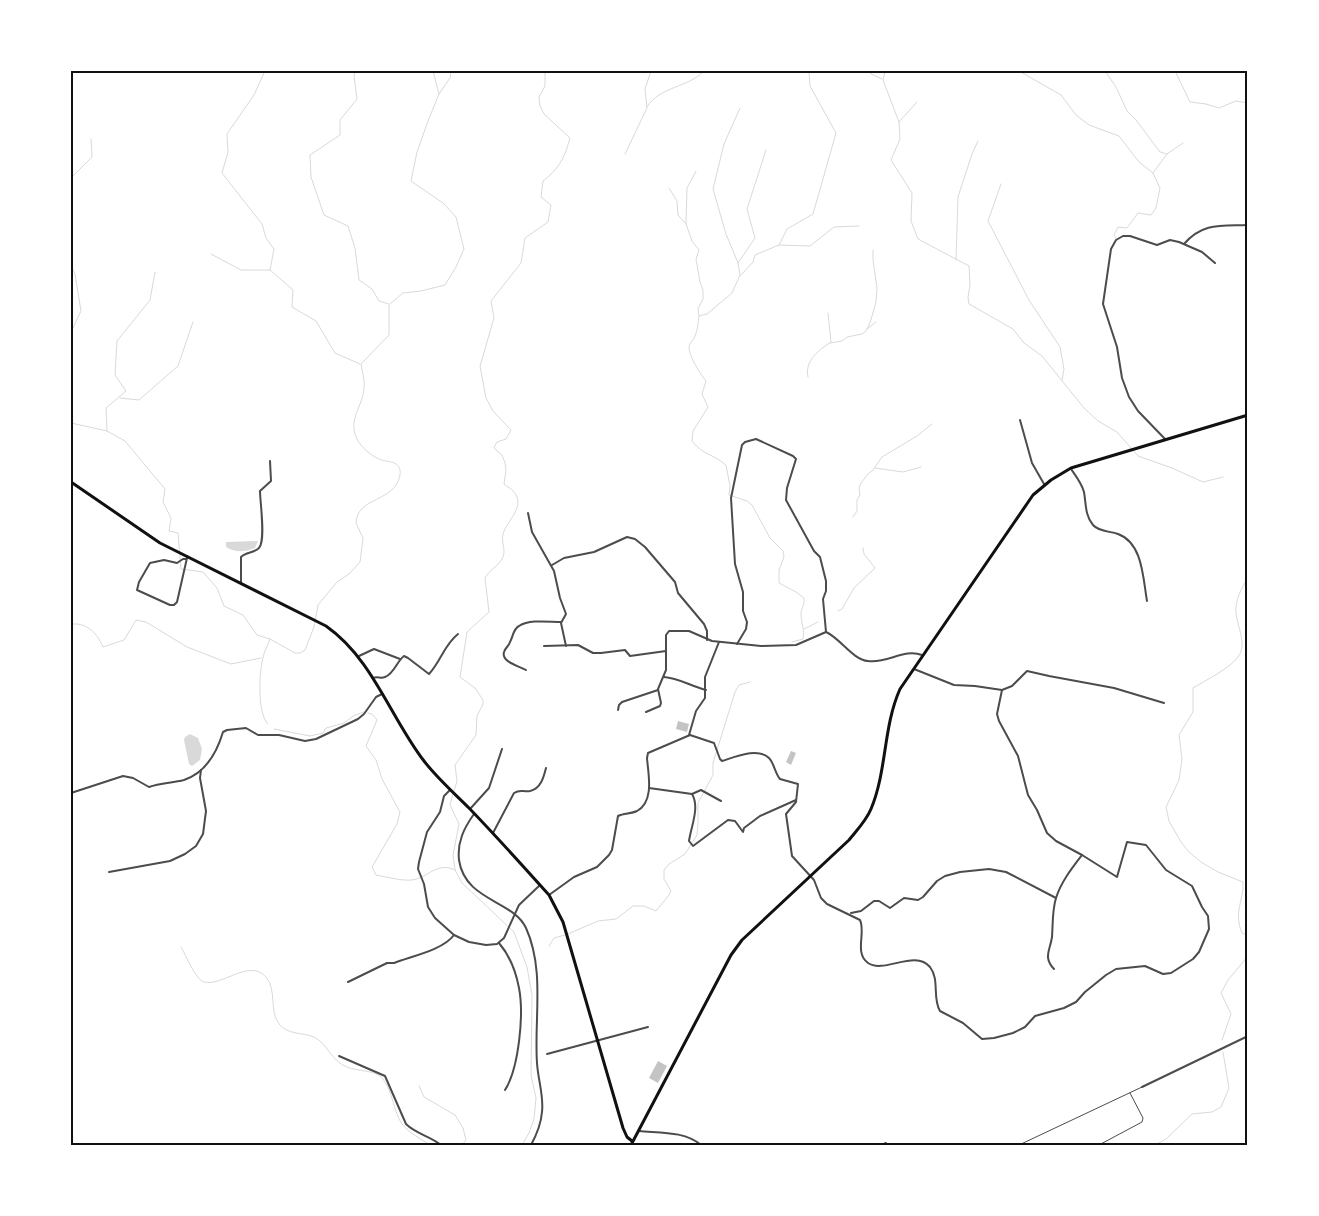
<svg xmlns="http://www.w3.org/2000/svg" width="1319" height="1216" font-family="Roboto,sans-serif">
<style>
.water{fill:#d9d9d9}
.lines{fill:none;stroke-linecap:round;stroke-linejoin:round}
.stream{stroke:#d9d9d9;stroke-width:1}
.building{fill:#c4c4c4}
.service{stroke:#4c4c4c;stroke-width:1}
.minor{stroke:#4c4c4c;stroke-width:2}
.secondary{stroke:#111;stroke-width:3}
.neatline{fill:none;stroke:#111;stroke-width:2}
</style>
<rect width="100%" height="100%" fill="#fff"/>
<g class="water">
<path d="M258,541L255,548C244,552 236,553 226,547V542Z"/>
<polygon points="190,734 198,738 202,749 200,760 192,766 189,764 184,740 185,737"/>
</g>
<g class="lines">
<g class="stream">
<polyline points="265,71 254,95 227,134 228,152 222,173 262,224 266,238 274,249 270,270"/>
<polyline points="871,71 871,74 882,79"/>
<polyline points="885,71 883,80 899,122"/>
<polyline points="1019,71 1061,95 1076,115 1089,125 1119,136 1139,162 1153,173 1160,188 1156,208 1151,215 1138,213 1127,228 1118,227 1114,235 1116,238"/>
<polyline points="1105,71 1116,87 1127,111 1136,120 1160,152 1167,154"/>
<polyline points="1175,71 1190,102 1206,104 1219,108 1236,101 1248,103"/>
<polyline points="71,74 74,71"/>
<polyline points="439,94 450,78 451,71"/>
<polyline points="917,102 899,122 900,139 891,160 912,193 911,221 918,239 969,266 970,285 968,297 969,304 1013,329 1024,343 1042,356 1084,408 1098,421 1117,432 1138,456 1172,468 1203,482 1223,477"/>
<path d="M647,107C660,86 688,88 704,71"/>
<path d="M740,108L724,144L713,189L726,234L738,263L740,275L732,293L707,314L699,316C698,322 698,330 695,336C694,340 690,342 689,346C688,355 701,375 706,381L702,394L708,407L693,431L692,441C704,456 712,453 726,465L730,486L729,495L747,501L752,505L770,538L783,551L784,557L779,570V583L796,592L804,598C805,605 801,608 801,614C801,623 805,630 803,639L792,642"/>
<polyline points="625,154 647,108 645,89 651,71"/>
<polyline points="696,171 687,188 686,224 692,241 699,250 696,259 700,282 703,290 703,299 698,309 699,316"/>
<polyline points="1153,173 1167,154 1183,143"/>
<polyline points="71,178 92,157 91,139"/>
<polyline points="1001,184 988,221 1029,300 1060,347 1064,369 1062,380"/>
<polyline points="669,188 677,201 678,215 686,224"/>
<polyline points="779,245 810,246 834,227 859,226"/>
<polyline points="211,254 241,270 270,270 293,290 292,307 316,321 335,353 360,364"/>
<polyline points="956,260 958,197 972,154 978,141"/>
<polyline points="738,263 755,238 747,209 766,150"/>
<polyline points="71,266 75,274 81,311 71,332"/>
<path d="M155,272L150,300L117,341L115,375L126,391L106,408L107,431L125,441L165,489L163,502L171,518L169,531L178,533L181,569L203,572L217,588L224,606L243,615L257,635L270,639C268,645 264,651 263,658C259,672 257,714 268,724"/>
<polyline points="741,275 753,262 755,255 779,245 787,229 813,214 836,133 810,86 809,71"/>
<polyline points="390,304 403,293 421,291 445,285 456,267 464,249 456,217 443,203 411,181 417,152 428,121 439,94 433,71"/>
<polyline points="867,329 876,322"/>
<polyline points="830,343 842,341 847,337 862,334 866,331 870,323 876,302 877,288 873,260 873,250"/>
<path d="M808,377C804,361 819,350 831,342L828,313"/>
<polyline points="120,398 139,400 178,366 193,322"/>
<polyline points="71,423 107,431"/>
<polyline points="875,468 903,472 921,467"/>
<polyline points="853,517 857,511 857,500 860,495 859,488 861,483 868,474 873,470 882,457 917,436 932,424"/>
<path d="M1248,578C1242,587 1237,597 1236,607C1234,622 1249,643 1238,657C1229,669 1206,680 1193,688V712L1179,735L1182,759L1179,780L1166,807L1169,821L1181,842L1189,852L1201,862L1218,872L1243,882C1244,901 1233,912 1242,933L1248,935"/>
<polyline points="838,611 842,609 854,588 875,568 864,554 863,548"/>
<path d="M71,627L73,624C87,623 98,634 103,647L124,640L136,620L146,622L187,647L231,664L261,658"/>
<polyline points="804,629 818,622"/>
<path d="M270,639L295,653H300L305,650L314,627L318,605L337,582L349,574L360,562L363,538L356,523C357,496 395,503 400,475C402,460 388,463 379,459C370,455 361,447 357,439C347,419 364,405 364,387C365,380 362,371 361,364L389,335V304L379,301L372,289L359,280L355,248L348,226L324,215L311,177L310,155L340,135V120L357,99L354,76L355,71"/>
<path d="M368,713L372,714L377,720L366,746L376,760L382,779L400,812L397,824L372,867L376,875C387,877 401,881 412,880C428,878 437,861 455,870"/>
<polyline points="274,729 310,736 323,733 326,728 344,723 353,716 364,712"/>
<path d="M454,791L457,781L455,765L476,735L477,716L483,704V700L475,688L460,677L467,632L489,612L485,578C489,570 499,566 503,557C506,550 501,542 503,534C507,520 527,506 513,491C511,488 507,487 504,484L506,470L505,463L502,455L496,450L494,447L497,442L506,439L511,430L493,411L486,398L480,366L494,318L491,301L521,263L525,238L548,222L551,205L541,197L543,181C559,169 565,157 570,138L544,114L540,106L539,97L545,86V71"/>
<polyline points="453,794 450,805 459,824 453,855 455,870 462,883 514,932 527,967 532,995 531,1075 536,1098 534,1119 529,1133 522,1145"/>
<polyline points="568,934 598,921 616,919 633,906 644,906 656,911 669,895 671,891 664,879 664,870 669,864 685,854 697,835 698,824 698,803 713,775 713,763 735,692 739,685 750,682"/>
<polyline points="549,946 554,938 565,935"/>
<path d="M181,947C186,955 195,979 204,982C222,987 249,958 266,977C277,990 269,1011 279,1024C288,1035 301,1032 314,1037C328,1044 331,1061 347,1067C358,1072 375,1069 383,1079C393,1091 393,1111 402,1124C409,1133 421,1139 430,1145"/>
<polyline points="1222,1040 1231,1014 1221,993 1228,980 1248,956"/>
<polyline points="419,1086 424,1097 455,1115 463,1128 466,1140 462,1145"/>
<polyline points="1155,1145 1166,1139 1192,1114 1212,1112 1221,1107 1229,1088 1223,1052"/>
</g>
</g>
<g class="building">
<polygon points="678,721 689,724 687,732 676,729"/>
<polygon points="791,751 796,753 791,765 786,762"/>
<polygon points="658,1061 667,1066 658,1083 649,1078"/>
</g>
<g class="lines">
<g class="service">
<polyline points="1019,1145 1142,1087"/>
<polyline points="1099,1145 1142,1122 1143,1118 1130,1093"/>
</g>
<g class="minor">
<path d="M1184,244C1203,222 1222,226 1248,225"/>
<polyline points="1020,420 1032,463 1044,484"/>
<polyline points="1165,439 1138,411 1129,397 1122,378 1117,347 1103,304 1111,249 1116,240 1123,236 1130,236 1157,245 1170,240 1179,242 1202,252 1215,263"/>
<path d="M1071,469C1076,476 1082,484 1084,492C1086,503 1085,516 1093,525C1099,532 1110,531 1118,534C1143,543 1143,579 1147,601"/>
<polyline points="528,513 532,532 554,571 560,598 566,614 561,623 566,646"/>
<polyline points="186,559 183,559 177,563 164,560 150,563 139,582 137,590 170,605 174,605 177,602 187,558 187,556"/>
<polyline points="552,565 564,558 594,552 627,537 635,539 645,547 675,582 678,593 704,624 707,631 707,640"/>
<path d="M241,583V557C246,552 254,553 259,548C266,541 260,502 260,491L271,481L270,461"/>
<polyline points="737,644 746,629 747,622 743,611 743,592 735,564 731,498 742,445 745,442 756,439 793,456 796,459 787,488 786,500 814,551 820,557 826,581 826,591 823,599 826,632"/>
<polyline points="544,646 578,645 593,653 601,653 625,650 630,656 666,651"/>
<polyline points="359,656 374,649 400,659"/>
<polyline points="914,669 954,685 975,686 1002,690 1012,686 1027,671 1049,676 1114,688 1164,703"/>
<path d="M526,670C519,666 501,662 504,652C505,648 509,646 510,642C513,637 513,629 519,626C530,619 549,622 561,622"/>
<path d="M664,677C679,678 690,686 706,690"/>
<path d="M373,678C378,676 380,679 385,677C394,674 397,661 404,656L408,658L429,674C441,661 444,645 458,634"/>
<polyline points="618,710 619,705 622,702 658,690"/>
<path d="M646,712L660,706L661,703L658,689L666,670V635L669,631H689L712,641L761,646L796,645L826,632C840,638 853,660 868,661C887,664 904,648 922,655"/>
<polyline points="689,735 696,711 705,698 705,677 719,642"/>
<polyline points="649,788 692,794 701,790 721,801"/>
<polyline points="450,790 444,796 440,812 427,832 419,862 418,869 424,884 428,907 435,918 454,935 469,942 486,945 497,944 504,938 519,905 540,885"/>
<path d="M71,793L123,776L133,778L149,787C160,783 172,783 184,780C205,773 217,752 223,732L227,730L246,728L258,735H279L305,741L316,739L358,719L364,714L376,697L382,694"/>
<path d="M692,794C700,807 691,827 689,841L693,846L728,820L735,821L743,832L744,828L760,816L796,800"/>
<polyline points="470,809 489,788 502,749"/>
<path d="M474,814C464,828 457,842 459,860C465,901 513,900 526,928C545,970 534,1019 537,1063C538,1080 544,1096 542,1112C541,1124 537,1134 531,1145"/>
<path d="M493,833L514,793C520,789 523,792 530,791C541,789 544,776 546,768"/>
<polyline points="109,872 170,861 185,854 196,846 203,834 206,811 200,778 201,770"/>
<path d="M549,895L574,877L597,867L609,855L612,850L618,816C624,813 631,814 637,811C655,801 648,773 647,758L648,753L690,735L714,743L720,759L722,761C735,757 758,747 769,758C774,763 775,773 780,779L798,784L796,802L786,814L792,856L814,880L821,898L827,904L860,920C866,933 854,953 868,963C884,974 915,949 930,967C940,980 932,998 940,1011L963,1023L982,1039L994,1038L1013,1033L1025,1027L1035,1016L1064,1008L1076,1002L1085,992L1106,975L1116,969L1145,966L1163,974L1171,973L1193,959L1199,952L1209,929L1208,916L1202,907L1192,886L1166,870L1146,845L1127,842L1117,877L1082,855L1056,841L1047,833L1037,810L1028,795L1018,756L999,721L997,714L1002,690"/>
<polyline points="851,913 861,911 874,901 879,901 890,908 904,898 918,900 923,897 937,881 945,876 960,872 989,869 1006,872 1056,898"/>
<path d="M499,943C510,956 516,972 519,988C524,1014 519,1068 505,1090"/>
<path d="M1054,969C1043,957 1050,951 1052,937C1053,924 1052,911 1056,898C1061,882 1072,868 1082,855"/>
<path d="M348,982L387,963H394C412,956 443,950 454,935"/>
<polyline points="547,1054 648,1027"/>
<path d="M339,1056L385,1076L406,1124C416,1134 430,1136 441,1145"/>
<polyline points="1142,1087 1248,1036"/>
<path d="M639,1131C660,1133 685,1131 701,1145"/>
<polyline points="572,1144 572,1145"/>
<polyline points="881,1145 886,1143"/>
</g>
<g class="secondary">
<path d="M71,482L160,543L326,626C373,659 390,717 424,761C437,778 454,793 469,808C496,836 523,866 549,895L563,922L623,1128L627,1137L632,1141"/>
<path d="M631,1145L731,955L742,940L849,840C857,830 866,821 871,809C887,771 883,727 900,689L1033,495L1051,480L1071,468L1248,415"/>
</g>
</g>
<rect width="1319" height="1216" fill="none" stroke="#ffffff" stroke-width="145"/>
<rect x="72" y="72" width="1174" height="1072" class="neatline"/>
</svg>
